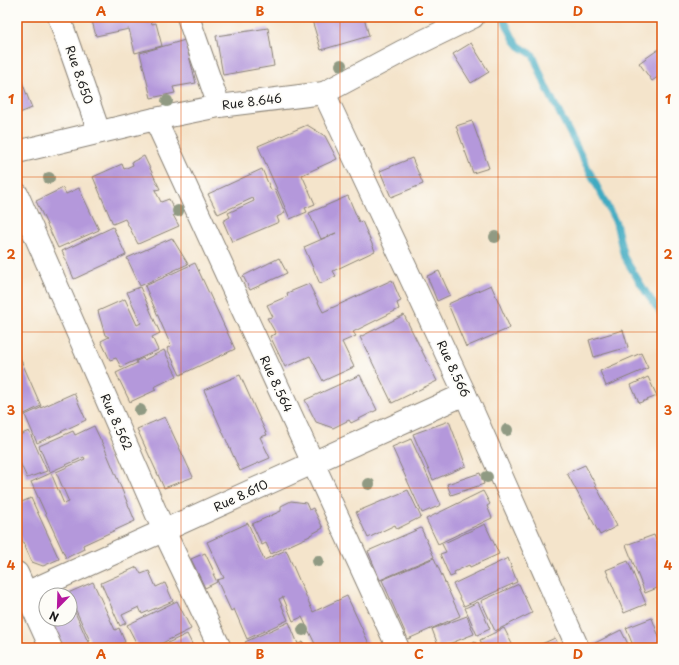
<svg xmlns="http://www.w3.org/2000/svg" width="679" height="665" font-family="'Playpen Sans',sans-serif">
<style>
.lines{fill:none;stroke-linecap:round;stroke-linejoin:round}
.stream{stroke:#41aac1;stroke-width:7}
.building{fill:#b498db}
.street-casing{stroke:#888074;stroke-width:24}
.street{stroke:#fff;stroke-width:22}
.tree{fill:#909a83}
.grid{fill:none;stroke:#de560d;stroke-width:1;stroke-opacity:0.55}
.labels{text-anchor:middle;stroke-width:3.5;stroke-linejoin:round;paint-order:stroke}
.street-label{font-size:12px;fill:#1c1c1c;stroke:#fdfcf7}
.neatline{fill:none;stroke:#de560d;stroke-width:1.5}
.grid-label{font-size:13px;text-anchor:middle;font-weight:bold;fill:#de560d}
</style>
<rect width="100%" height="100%" fill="#fdfcf7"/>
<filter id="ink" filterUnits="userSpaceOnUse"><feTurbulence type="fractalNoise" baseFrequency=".025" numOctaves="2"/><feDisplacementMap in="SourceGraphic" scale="8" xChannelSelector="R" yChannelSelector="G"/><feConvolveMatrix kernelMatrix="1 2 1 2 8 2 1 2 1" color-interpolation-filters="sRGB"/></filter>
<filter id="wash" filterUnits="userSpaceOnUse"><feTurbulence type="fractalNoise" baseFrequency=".012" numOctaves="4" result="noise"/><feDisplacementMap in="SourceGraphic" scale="16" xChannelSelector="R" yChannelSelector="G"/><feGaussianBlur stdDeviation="0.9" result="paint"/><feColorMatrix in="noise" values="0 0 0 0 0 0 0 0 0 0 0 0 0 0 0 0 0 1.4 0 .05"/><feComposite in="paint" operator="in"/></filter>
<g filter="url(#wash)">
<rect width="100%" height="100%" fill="#f4e4cb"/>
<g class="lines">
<polyline class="stream" points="503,17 514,40 519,46 533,55 546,87 616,223 624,257 647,294 662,315"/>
</g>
<g id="blocks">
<g class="building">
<polygon points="91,17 150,17 152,24 156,23 162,46 135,53 129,29 96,36"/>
<polygon points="311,17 364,17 369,36 321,50"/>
<polygon points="268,28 274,66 223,75 216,36"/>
<polygon points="185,40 196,83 173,87 175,93 151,98 140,53"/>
<polygon points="471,43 489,72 471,83 453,54"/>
<polygon points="662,47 662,74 652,81 639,63"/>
<polygon points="17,69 32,108 17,114"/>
<polygon points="472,121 489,168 473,173 456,126"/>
<polygon points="307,125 325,136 337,159 302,175 315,204 305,208 307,212 290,219 258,146"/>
<polygon points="144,156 160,189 155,190 161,202 169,199 176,213 173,215 179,226 138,244 125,219 113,224 93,177 122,164 124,169 133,165 132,162"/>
<polygon points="412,158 423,184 391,197 380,171"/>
<polygon points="262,169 271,190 275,189 285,213 277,217 279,222 232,242 223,221 230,217 228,213 254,201 253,198 218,214 208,194"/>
<polygon points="63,188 66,194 79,188 99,230 58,248 36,201"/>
<polygon points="348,196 359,222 362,221 375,251 333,271 336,276 320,284 304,247 336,233 321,239 309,213"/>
<polygon points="113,227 126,255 74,279 62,251"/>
<polygon points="172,238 188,264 140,286 127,258"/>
<polygon points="279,258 287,273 250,290 243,276"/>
<polygon points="195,263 235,349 180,375 167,348 171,346 145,286"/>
<polygon points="439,271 450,295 437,301 427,276"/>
<polygon points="392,280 401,301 397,303 399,309 353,332 356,336 342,342 354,367 323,381 310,356 285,367 270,336 276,334 267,318 273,317 267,305 288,296 287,293 309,284 323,312"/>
<polygon points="491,285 510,328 466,347 448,304"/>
<polygon points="140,287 160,333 152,337 158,350 121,367 116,358 110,360 101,341 109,337 105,335 98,311 125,299 137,325 141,323 127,292"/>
<polygon points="404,315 437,381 392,403 360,337"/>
<polygon points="623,330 628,347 594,357 589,340"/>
<polygon points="164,350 177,376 154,387 156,390 130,402 116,373 137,363 136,361 139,360 143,358 144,360"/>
<polygon points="17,351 41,406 22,415 17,403"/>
<polygon points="641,353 648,368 606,386 600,371"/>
<polygon points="240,375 267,435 260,437 270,458 240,471 204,390"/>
<polygon points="360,375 377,410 351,423 349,420 333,428 316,422 305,400"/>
<polygon points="648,377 657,396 639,403 631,385"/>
<polygon points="74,393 86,420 37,443 25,415"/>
<polygon points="165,417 193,477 164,488 137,429"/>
<polygon points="449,421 466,466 433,480 413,434"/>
<polygon points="94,426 105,449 135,521 83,545 84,549 66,558 31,482 51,473 64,504 69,502 56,472 85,459 84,457 50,472 39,446 73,431 75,435"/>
<polygon points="29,431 47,471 27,478 17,456 17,436"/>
<polygon points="411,439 441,505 422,513 392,447"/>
<polygon points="585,465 617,526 600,535 567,473"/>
<polygon points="480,473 484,484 451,495 447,484"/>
<polygon points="408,490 421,517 397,529 395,525 368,538 356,512"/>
<polygon points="483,491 490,504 487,506 492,518 438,544 426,519"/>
<polygon points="31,498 59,559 43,566 32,562 17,529 17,504"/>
<polygon points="291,501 306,503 309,510 313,508 323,528 310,535 310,536 271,554 266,543 262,545 252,524 281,511 281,506"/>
<polygon points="248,523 264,560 286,550 313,612 347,596 371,648 311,648 316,646 302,617 293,621 283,597 279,599 288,620 247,639 234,609 231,611 217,580 224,578 207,542"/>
<polygon points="485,524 499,554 470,567 469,565 454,572 455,575 450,577 440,554 446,552 442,544"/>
<polygon points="421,528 434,557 380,580 368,551"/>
<polygon points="654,535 662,555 662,586 645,593 626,545"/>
<polygon points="205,553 215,574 213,574 217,582 205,588 191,559"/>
<polygon points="434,558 460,616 408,639 382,580"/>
<polygon points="508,558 517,582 464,606 453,584"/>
<polygon points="628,561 646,604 624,613 606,570"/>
<polygon points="137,567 141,574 149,571 156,587 165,583 173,601 142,614 139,607 122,615 126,623 120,626 101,583"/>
<polygon points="93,582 115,630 119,628 125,642 111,648 63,648 50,619 70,619 70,601 88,642 90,641 68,593"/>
<polygon points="519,584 532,613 495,631 481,601"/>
<polygon points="177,601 191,629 152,648 139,648 127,625"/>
<polygon points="478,602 490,629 477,635 465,608"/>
<polygon points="467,616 474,634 439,648 432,629"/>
<polygon points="652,618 662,645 662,648 634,648 626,628"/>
<polygon points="289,622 298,644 303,642 305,648 248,648 245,642"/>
<polygon points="504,628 514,648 484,648 480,640"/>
<polygon points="621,630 628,644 619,648 592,648 591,645"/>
<polygon points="187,634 194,648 157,648"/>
<polygon points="555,638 560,648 533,648"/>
<polygon points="475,642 478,648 461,648"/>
</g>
</g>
</g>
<g filter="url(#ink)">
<use href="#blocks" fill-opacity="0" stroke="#888074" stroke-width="1"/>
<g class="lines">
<g class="street-casing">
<g id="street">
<polyline points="59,17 99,132"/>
<polyline points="188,17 219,106"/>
<polyline points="324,93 465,394 578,648"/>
<polyline points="155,119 398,648"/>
<polyline points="17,152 155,119 219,106 324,93 401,52 473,17"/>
<polyline points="17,194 164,531 220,648"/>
<polyline points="17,573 51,648"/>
<polyline points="17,597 465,394"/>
</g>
</g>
<use href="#street" class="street"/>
</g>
<g class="tree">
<circle cx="341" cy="65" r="6"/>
<circle cx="167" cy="101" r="6"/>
<circle cx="49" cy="178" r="6"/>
<circle cx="178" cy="211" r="6"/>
<circle cx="495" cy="237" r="6"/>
<circle cx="140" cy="410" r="6"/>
<circle cx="507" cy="430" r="6"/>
<circle cx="487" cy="477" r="6"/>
<circle cx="369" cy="484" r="6"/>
<circle cx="318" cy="561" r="6"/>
<circle cx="303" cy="630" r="6"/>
</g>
</g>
<path class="grid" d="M181,17V648M340,17V648M498,17V648M17,177H662M17,332H662M17,488H662"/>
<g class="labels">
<g class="street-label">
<text transform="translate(79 75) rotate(71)" y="4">Rue 8.650</text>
<text transform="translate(252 102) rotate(-7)" y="4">Rue 8.646</text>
<text transform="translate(453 369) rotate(65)" y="4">Rue 8.566</text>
<text transform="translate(276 384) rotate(65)" y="4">Rue 8.564</text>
<text transform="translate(116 422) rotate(66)" y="4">Rue 8.562</text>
<text transform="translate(241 496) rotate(-25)" y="4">Rue 8.610</text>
</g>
</g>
<rect width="679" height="665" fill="none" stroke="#fdfcf7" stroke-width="44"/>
<g transform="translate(58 607) rotate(203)"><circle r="19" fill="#fdfcf7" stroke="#a3a29f"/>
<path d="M0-3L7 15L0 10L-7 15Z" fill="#b5179e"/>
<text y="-6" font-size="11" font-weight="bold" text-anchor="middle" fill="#1c1c1c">N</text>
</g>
<rect x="22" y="22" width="635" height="621" class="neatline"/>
<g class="grid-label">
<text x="101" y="16">A</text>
<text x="260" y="16">B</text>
<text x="419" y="16">C</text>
<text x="578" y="16">D</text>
<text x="11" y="104">1</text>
<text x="668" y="104">1</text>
<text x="11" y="259">2</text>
<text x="668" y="259">2</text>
<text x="11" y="415">3</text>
<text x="668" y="415">3</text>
<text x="11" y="570">4</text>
<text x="668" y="570">4</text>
<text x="101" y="659">A</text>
<text x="260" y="659">B</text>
<text x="419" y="659">C</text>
<text x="578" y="659">D</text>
</g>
</svg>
